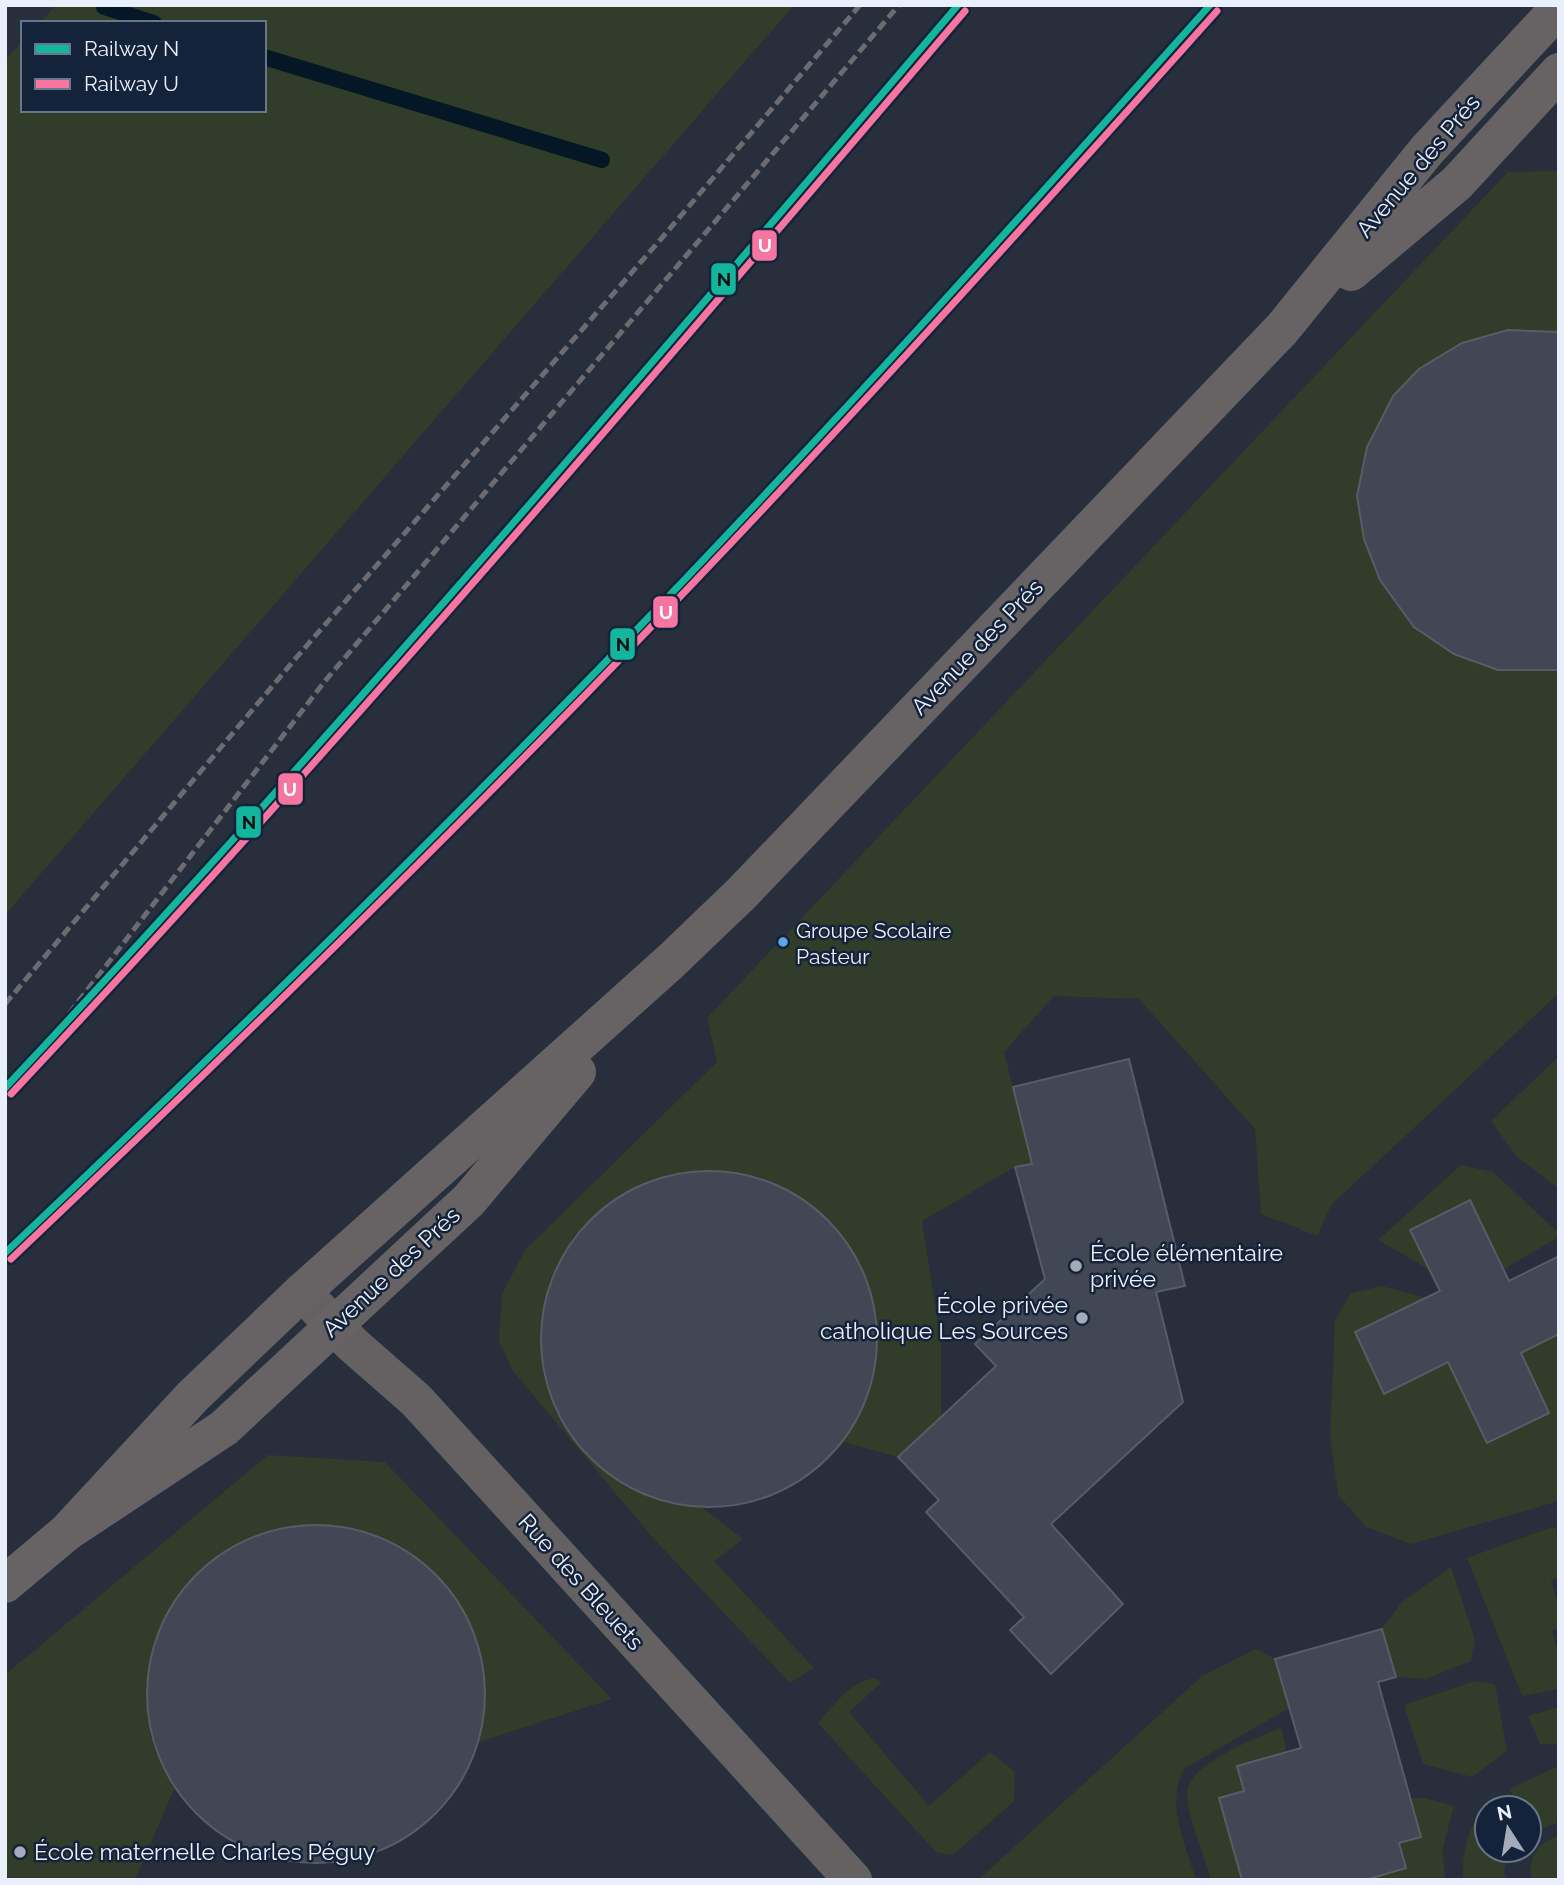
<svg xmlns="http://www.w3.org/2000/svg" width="1564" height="1885" font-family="Raleway,sans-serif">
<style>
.green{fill:#303d28}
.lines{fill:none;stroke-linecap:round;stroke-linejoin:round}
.stream{stroke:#041724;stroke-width:16}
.building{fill:#414753;stroke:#565d68;stroke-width:2}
.minor{stroke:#646163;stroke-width:38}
.secondary{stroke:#676365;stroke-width:38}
.rail{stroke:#6b6b71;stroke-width:5;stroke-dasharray:10 5;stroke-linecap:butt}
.rail-1-casing{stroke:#15233a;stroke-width:12}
.rail-2-casing{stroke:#15233a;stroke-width:12}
.rail-1{stroke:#13b59d;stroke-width:7}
.rail-2{stroke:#f874a1;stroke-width:7}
.bus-dot{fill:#5aa8eb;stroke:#15233a;stroke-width:2.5}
.poi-dot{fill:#a4acb9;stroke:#15233a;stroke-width:2.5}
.labels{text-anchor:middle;stroke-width:5;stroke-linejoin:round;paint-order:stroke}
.bus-label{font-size:21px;fill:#e8f0fc;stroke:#15233a;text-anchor:start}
.street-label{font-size:23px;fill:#e8f0fc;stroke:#15233a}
.poi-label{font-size:23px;fill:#e8f0fc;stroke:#15233a;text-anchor:start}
.line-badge{stroke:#15233a;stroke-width:2.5}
.badge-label{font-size:19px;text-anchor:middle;font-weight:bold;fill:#fff}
.pale-badge-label{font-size:19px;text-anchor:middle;font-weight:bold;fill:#111}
</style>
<rect width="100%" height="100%" fill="#272f3c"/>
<g class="green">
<polygon points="56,5 794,5 5,915 5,60 23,41 23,110 264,110 264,23 40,23"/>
<path d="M1559,171V334C1542,333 1522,328 1506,331C1424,345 1364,411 1358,495C1357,504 1361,516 1363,526C1377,598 1424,650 1495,668C1512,673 1541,667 1559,667V993L1331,1205L1318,1235L1302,1231L1301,1229L1261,1214L1255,1129L1139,999L1054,996L1004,1052L1032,1164L1015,1167L922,1221L941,1345V1417L898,1457L843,1442L868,1394L877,1351L875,1308L858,1260L825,1217L787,1190L742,1174L693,1171L650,1181L611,1201L574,1236L550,1279L540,1326L543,1373L557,1415L587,1457L626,1487L672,1504L701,1507L743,1539L714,1561L814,1668L790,1683L653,1538L513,1371L499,1341L502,1294L525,1250L717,1062L707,1018L1508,172Z"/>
<polygon points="1559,1056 1559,1189 1516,1156 1491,1121"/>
<polygon points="1461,1165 1493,1172 1559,1233 1559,1237 1504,1269 1470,1200 1410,1230 1430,1270 1378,1240"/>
<polygon points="1382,1286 1426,1298 1355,1331 1384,1394 1448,1362 1487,1443 1549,1413 1521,1353 1559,1334 1559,1501 1411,1544 1366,1527 1338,1495 1330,1437 1335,1320 1351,1293"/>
<path d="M268,1455L385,1462L612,1699L479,1742C481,1722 487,1698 485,1678C481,1641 464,1606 439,1579C346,1482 179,1523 153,1657C150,1669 146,1682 146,1694C147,1709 148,1731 154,1746C159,1761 168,1775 174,1789L135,1880H5V1675Z"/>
<polygon points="1552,1527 1559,1530 1559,1578 1551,1580 1559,1608 1559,1629 1552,1631 1559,1656 1559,1689 1522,1696 1467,1558"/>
<polygon points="1451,1567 1475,1640 1471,1661 1426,1679 1396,1677 1382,1629 1402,1602"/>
<path d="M1256,1649L1275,1659L1289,1708L1185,1768C1164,1801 1186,1845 1196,1880H978L1202,1676Z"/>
<path d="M876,1678L882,1682L849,1712L929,1806L990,1752L1015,1772L1014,1801L953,1855L936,1852L818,1723C834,1705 850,1681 876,1678Z"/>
<polygon points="1475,1681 1495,1684 1507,1751 1472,1777 1423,1764 1404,1705"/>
<polygon points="1559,1707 1559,1744 1540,1744 1528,1716"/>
<path d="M1281,1727L1287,1752L1237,1765L1244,1791L1219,1799L1242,1880H1211C1205,1857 1187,1817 1187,1795C1187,1762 1255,1740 1281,1727Z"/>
<polygon points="1556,1767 1559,1768 1559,1822 1538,1830 1529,1818 1529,1808 1522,1808 1509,1789"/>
<polygon points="1411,1798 1425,1798 1454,1806 1442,1851 1446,1880 1365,1880 1406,1868 1399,1843 1421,1836"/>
<path d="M1494,1799L1501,1808H1487V1850H1508L1504,1872L1506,1880H1463C1462,1849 1469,1819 1494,1799Z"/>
<path d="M1559,1836V1880H1531C1528,1858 1537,1842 1559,1836Z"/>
</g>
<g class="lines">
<g class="stream">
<polyline points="104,7 154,23"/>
<polyline points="264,57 602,160"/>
</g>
</g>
<g class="building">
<polygon points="1508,330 1559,332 1559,670 1498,670 1454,654 1414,627 1380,580 1364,539 1357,496 1367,447 1393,396 1419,369 1462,343"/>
<polygon points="1129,1059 1185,1286 1156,1292 1183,1402 1051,1524 1123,1604 1051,1674 1010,1630 1024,1617 926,1512 939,1500 898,1457 996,1366 975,1344 1045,1279 1015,1167 1032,1164 1013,1087"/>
<circle cx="709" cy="1339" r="168"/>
<polygon points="1470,1200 1509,1281 1559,1256 1559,1334 1521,1353 1549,1413 1487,1443 1448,1362 1384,1394 1355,1332 1440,1291 1410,1230"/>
<circle cx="316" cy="1694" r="169"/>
<polygon points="1382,1629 1396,1677 1378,1682 1421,1837 1399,1843 1406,1868 1365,1880 1242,1880 1219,1798 1244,1791 1237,1766 1301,1748 1275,1659"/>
</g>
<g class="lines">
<polyline class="minor" points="302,1292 352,1344 416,1400 853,1880"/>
<g class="secondary">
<polyline points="1351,272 1457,183 1559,72"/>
<polyline points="67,1532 193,1396 302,1292 670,962 742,893 1282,329 1427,150 1559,8"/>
<polyline points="5,1584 67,1532 224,1428 469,1200 577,1072"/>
</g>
<g class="rail">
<polyline points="5,1004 296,658 667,232 860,5"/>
<polyline points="5,1097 325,681 899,5"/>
</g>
<g class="rail-1-casing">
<g id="rail-1">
<path d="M5,1088C334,737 646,371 958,5"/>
<path d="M5,1253C214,1055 420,854 620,647C822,438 1016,222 1210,5"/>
</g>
</g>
<g class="rail-2-casing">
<g id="rail-2">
<path d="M11,1094C341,743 653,377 965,11"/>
<path d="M11,1259C220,1061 426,860 626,653C828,444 1023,228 1217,11"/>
</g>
</g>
<use href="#rail-1" class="rail-1"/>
<use href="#rail-2" class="rail-2"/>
</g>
<circle class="bus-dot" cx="783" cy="942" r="6"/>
<g class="poi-dot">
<circle cx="1076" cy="1266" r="7"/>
<circle cx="1082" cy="1318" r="7"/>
<circle cx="20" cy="1852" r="7"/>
</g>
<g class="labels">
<g class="bus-label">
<text x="796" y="938">Groupe Scolaire<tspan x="796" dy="26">Pasteur</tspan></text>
</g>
<g class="street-label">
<text transform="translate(1418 166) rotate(-50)" y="8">Avenue des Prés</text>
<text transform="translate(977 647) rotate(-46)" y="8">Avenue des Prés</text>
<text transform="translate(391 1272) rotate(-43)" y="8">Avenue des Prés</text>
<text transform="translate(581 1582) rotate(48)" y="8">Rue des Bleuets</text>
</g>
<g class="poi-label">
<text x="1090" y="1261">École élémentaire<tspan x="1090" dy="26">privée</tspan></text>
<text x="1068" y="1313" text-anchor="end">École privée<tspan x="1068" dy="26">catholique Les Sources</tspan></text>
<text x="34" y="1860">École maternelle Charles Péguy</text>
</g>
</g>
<g class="line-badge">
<rect x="751" y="229" width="27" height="33" rx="7" fill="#f874a1"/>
<rect x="710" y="262" width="27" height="34" rx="7" fill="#13b59d"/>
<rect x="652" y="595" width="27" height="34" rx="7" fill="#f874a1"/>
<rect x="609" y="627" width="27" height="34" rx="7" fill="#13b59d"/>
<rect x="277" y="772" width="27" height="34" rx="7" fill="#f874a1"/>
<rect x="235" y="805" width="27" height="34" rx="7" fill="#13b59d"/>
</g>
<g class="badge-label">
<text x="765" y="252">U</text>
<text x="666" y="619">U</text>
<text x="290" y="796">U</text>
</g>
<g class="pale-badge-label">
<text x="724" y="286">N</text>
<text x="623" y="651">N</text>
<text x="249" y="829">N</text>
</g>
<rect width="1564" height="1885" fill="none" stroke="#e8f0fc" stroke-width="14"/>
<rect x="21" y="21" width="245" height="91" fill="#15233a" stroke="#697588" stroke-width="2"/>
<rect x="35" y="44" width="35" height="10" fill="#13b59d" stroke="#697588" stroke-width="2"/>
<text x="84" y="56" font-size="21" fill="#e8f0fc">Railway N</text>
<rect x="35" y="79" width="35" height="10" fill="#f874a1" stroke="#697588" stroke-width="2"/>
<text x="84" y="91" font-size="21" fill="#e8f0fc">Railway U</text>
<g transform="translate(1508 1829) rotate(348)"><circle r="33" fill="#15233a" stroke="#697588" stroke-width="2"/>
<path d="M0-5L12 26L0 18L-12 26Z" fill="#a4acb9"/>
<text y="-10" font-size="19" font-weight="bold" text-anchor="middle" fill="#e8f0fc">N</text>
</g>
</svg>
